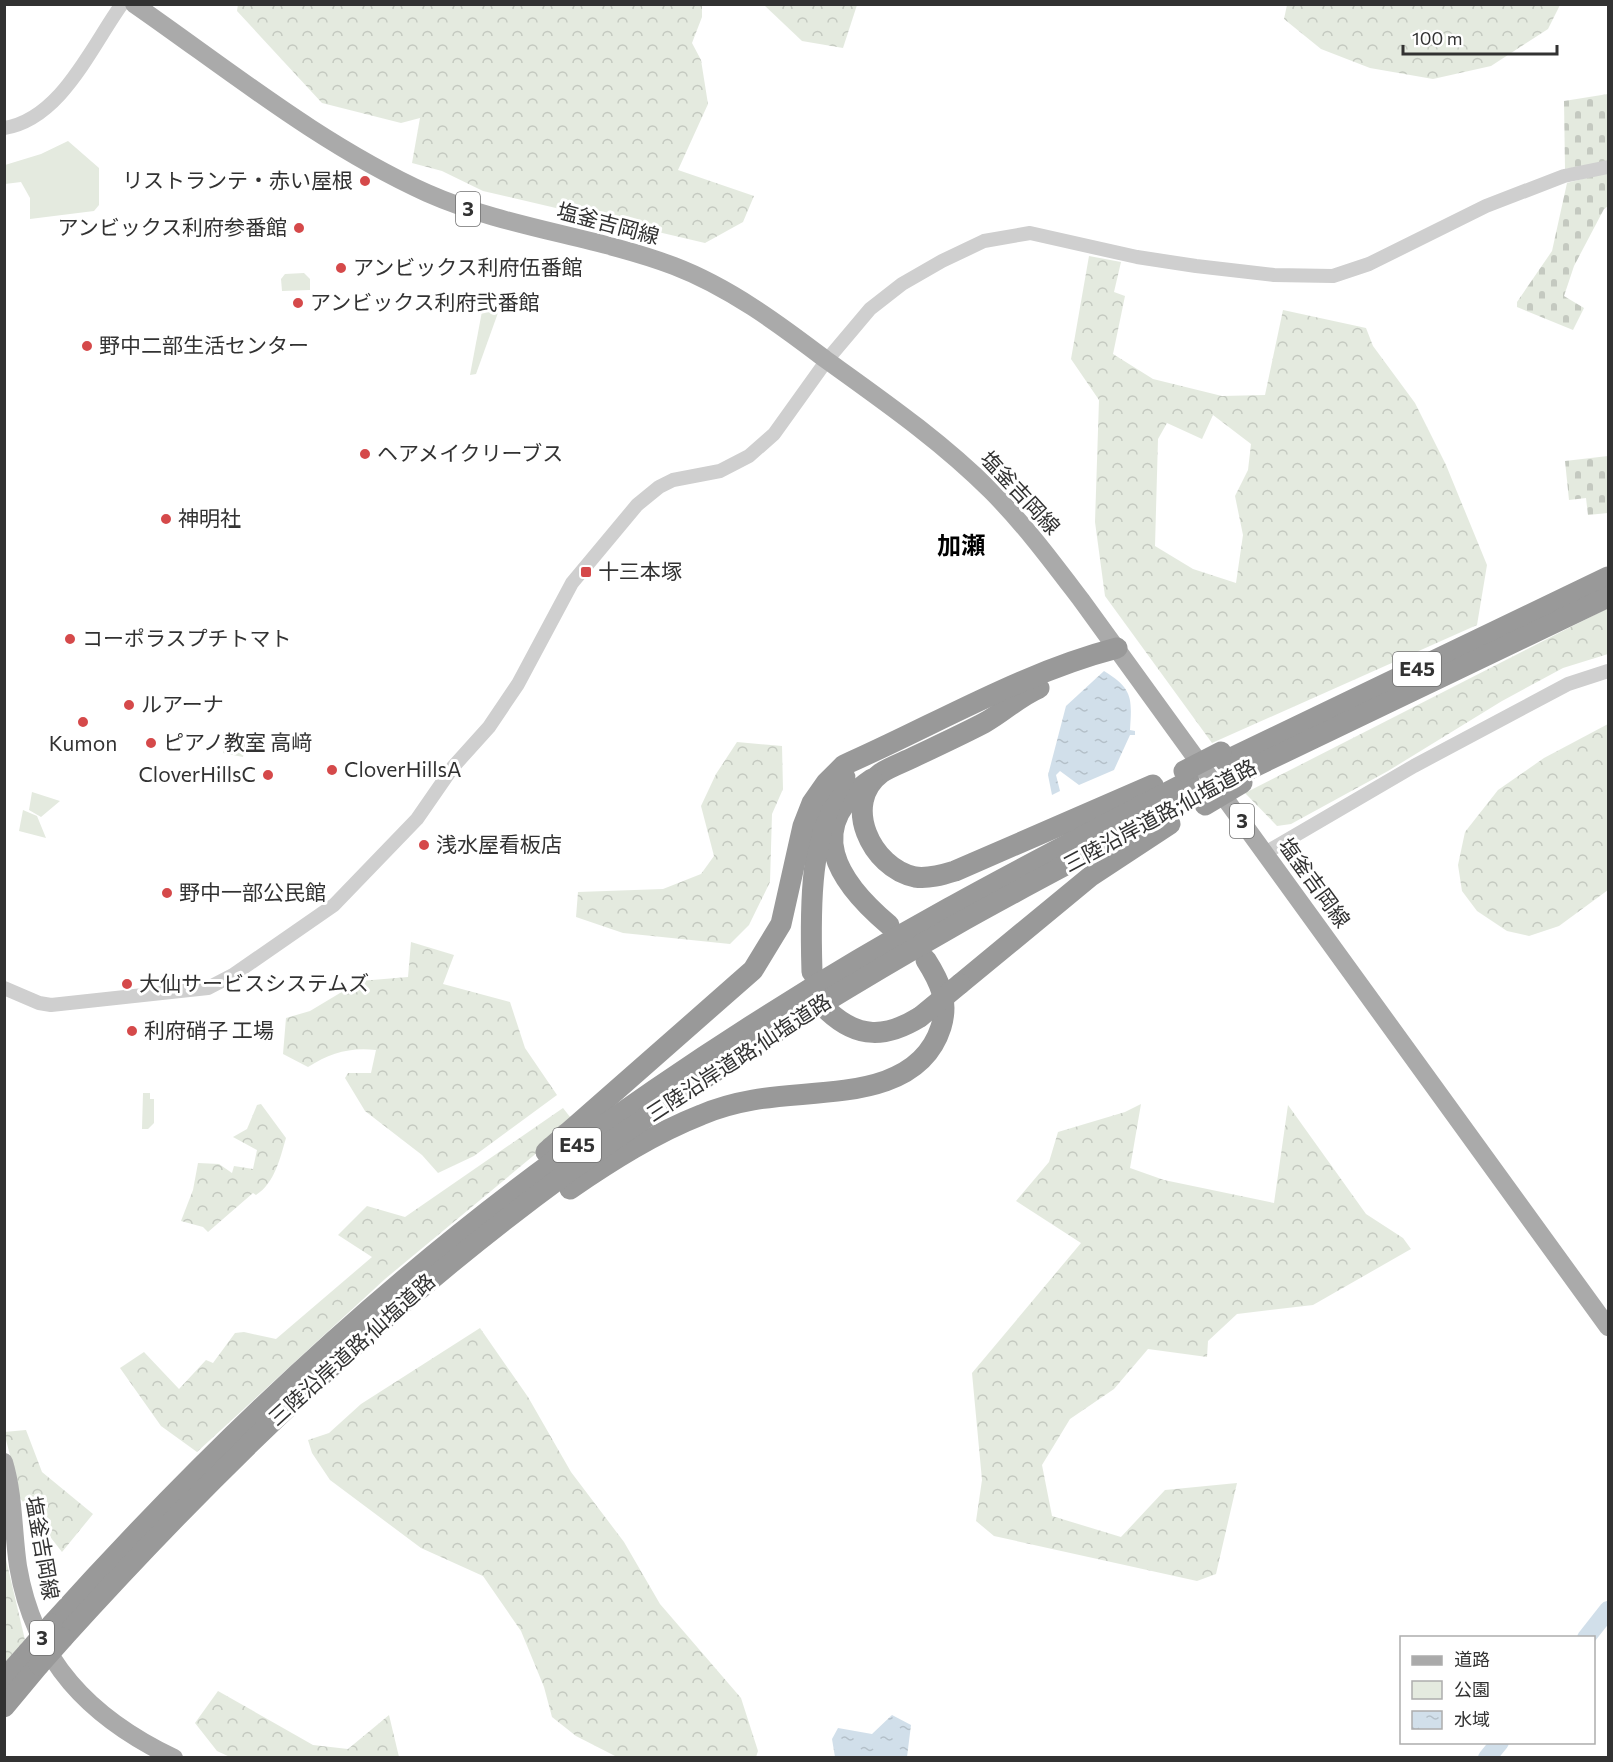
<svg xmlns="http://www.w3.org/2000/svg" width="1613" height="1762" font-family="Commissioner,'Noto Sans JP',sans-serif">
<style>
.forest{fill:url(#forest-crowns);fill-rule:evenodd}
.cemetery{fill:url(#cemetery-stones)}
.park{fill:#e4eadf}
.water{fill:url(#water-ripples)}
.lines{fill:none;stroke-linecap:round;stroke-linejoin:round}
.river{stroke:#d1dfea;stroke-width:18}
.minor{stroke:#cfcfcf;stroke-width:14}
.major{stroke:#aaa;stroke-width:18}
.highway{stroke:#999;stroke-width:21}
.highway-bridge{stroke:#999;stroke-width:21}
.poi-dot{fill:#d5494a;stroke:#fff;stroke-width:2}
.labels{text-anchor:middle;stroke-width:6;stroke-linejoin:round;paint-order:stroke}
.shield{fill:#fff;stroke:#707070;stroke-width:1.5}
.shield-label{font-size:20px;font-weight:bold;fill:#323232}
.poi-label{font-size:21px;fill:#323232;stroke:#fff;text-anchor:start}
.street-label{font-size:21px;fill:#323232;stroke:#fff}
.quarter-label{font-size:24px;font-weight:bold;fill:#000;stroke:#fff}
</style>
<defs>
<pattern id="forest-crowns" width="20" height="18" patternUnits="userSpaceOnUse" patternTransform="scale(1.5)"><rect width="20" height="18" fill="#e4eadf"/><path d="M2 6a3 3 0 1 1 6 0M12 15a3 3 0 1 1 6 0" fill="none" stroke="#c4c9c0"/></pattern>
<pattern id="cemetery-stones" width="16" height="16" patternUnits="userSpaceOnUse" patternTransform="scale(1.5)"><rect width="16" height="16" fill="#e4eadf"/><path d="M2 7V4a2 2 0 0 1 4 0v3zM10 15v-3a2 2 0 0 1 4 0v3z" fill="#c4c9c0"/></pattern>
<pattern id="water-ripples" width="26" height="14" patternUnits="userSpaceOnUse" patternTransform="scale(1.5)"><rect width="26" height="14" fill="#d1dfea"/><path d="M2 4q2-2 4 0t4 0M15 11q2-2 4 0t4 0" fill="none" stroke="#b4c0c9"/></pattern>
</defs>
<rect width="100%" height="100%" fill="#fff"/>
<g class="forest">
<polygon points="238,4 702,5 702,17 692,43 701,60 708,104 678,170 754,196 743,222 705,243 483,191 442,171 412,163 420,118 401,123 322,103 237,11"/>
<polygon points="764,5 857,5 843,48 802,41"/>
<polygon points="1287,5 1287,4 1560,5 1548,29 1491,66 1433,79 1370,68 1321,49 1284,19"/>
<path d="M1089,256L1121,262L1114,292L1125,296L1113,354L1153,379L1222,396L1265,395L1283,310L1366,328L1373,346L1415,403L1446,465L1487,565L1477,625L1212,743L1105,596L1095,522L1099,400L1071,359ZM1213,415L1251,444L1248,470L1235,496L1243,535L1236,583L1193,569L1155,546L1158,439L1167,423L1202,439Z"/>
<polygon points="1608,608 1608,654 1563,668 1502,701 1388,771 1291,824 1277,826 1245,793"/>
<polygon points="1608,724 1608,890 1559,926 1529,936 1507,931 1477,911 1462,891 1458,865 1465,832 1498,790 1544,758"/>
<polygon points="737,742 782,746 783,789 772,814 770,882 749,925 730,944 623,933 576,917 578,892 663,889 701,874 714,856 701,806 716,774"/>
<path d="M411,942L454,955L443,984L510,1002L525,1048L557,1095L474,1156L438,1173L422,1155L365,1111L345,1078L348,1073H371L376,1050C350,1047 330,1053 308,1067L283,1054L286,1018L310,1011L360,981L408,977Z"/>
<path d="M261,1104L286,1138C280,1158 275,1183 256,1195L253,1193L208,1232L203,1227L181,1221L193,1190L198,1163L219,1164L232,1173L234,1166L253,1169L257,1150L233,1137L247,1129L257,1105Z"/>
<polygon points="1141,1104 1130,1168 1164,1180 1274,1203 1288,1105 1366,1214 1403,1238 1411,1249 1313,1305 1237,1314 1208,1341 1207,1357 1148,1349 1114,1389 1070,1419 1042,1465 1052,1516 1121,1537 1165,1490 1237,1483 1216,1574 1197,1581 994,1536 976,1521 982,1480 972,1373 1081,1243 1016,1201 1049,1162 1058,1132 1125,1112"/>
<polygon points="563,1108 574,1122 385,1279 197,1452 161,1426 120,1368 144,1352 179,1389 206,1360 213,1363 235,1333 244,1332 276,1339 372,1257 338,1235 367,1206 405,1217"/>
<polygon points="480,1328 528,1397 571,1472 624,1542 660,1604 741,1698 758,1751 756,1757 617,1757 576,1736 552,1717 544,1687 521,1631 483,1576 421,1548 330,1480 312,1453 308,1440 329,1433 361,1404"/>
<polygon points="26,1430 42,1472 93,1514 62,1552 16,1493 14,1471 4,1432"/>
<polygon points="4,1551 25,1640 5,1662 4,1662"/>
<polygon points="218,1691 313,1745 348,1749 389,1715 399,1757 230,1757 217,1751 195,1723"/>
</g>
<g class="cemetery">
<polygon points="1608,94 1608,162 1565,169 1564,101"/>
<polygon points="1608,172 1608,206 1604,209 1574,266 1564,296 1584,308 1573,330 1517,307 1517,302 1552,251 1567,183"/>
<polygon points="1608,456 1608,513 1588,515 1586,498 1569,500 1565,461"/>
</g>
<g class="park">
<polygon points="68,141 99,168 99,205 94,211 30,219 30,198 21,182 5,184 5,165 41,154"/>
<polygon points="304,273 310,279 310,290 282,291 281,279 285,274"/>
<polygon points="483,306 499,310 476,374 470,375"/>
<polygon points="229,733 247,738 243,757 223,753"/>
<polygon points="32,792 60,801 41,817 29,810"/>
<polygon points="23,810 37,816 46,838 19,831"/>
<polygon points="143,1093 150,1093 150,1099 154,1099 154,1123 148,1129 142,1129"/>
</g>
<g class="water">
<path d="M1104,671C1133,689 1132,698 1130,730L1135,731V735H1130L1114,770L1079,785L1060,771L1056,775L1060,791L1052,795L1048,775L1066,706Z"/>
<polygon points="892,1715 911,1725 907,1757 835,1757 832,1739 838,1728 872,1734"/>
</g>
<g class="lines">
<g class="river">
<polyline points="1586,1638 1608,1610"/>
<polyline points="1487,1758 1500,1742"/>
</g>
<g class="minor">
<path d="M4,128C61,119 91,47 122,4"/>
<polyline points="1265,853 1414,766 1568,684 1608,671"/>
<polyline points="4,988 39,1003 51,1005 208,988 233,975 334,905 417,819 453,767 489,727 518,684 572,583 637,505 659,487 673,480 720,471 749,456 774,434 827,360 870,309 902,284 942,261 984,241 1030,233 1137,257 1196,266 1274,275 1333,276 1369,264 1486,206 1564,176 1608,167"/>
</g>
<g class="major">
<path d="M134,4C229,70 321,145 427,193C506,228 594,236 674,266C729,287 779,324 825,359C882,400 941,441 991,491C1025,525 1053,563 1082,601L1608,1327"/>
<path d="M4,1462C14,1495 13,1532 18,1566C34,1661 90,1718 174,1758"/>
</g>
<g class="highway">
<path d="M1039,688C1018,697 1004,712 984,723C961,735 937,746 914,757C904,762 890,767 881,773C841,803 871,868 915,877C928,879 942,875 955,871L1153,785"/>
<polyline points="1225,761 1608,577"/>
<polyline points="1235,776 1608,597"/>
<path d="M872,779C801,827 838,882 889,925"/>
<path d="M812,972C810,908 809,831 845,777"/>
<polyline points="960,984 1091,876 1170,824"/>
<path d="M828,1011C858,1039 886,1038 920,1017"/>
<path d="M546,1152L753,970L781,924L803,826L812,803L826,783L844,765C935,725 1021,673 1117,648"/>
<path d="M570,1189C611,1161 655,1133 701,1115C717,1108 736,1103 753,1100C814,1088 917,1103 941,1027C949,1001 940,982 926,960"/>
<path d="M52,1624C205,1454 371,1295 557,1159C681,1068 813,983 949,908C1028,864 1109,823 1189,781"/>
<path d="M63,1638C217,1468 381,1309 567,1173C690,1084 820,1002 952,927C1033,881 1116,839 1198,795"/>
<polyline points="4,1679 28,1652"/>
<polyline points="4,1707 39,1665"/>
</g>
<g class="highway-bridge">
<polyline points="1184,771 1221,752"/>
<polyline points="1205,805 1242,783"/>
<polyline points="920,1017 960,984"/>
<polyline points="28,1652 52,1624"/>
<polyline points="39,1665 63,1638"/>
</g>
</g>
<g class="poi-dot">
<circle cx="365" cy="181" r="6"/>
<circle cx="299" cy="228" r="6"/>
<circle cx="341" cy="268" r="6"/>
<circle cx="298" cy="303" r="6"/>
<circle cx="87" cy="346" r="6"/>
<circle cx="365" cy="454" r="6"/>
<circle cx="166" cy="519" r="6"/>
<rect x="580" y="566" width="12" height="12" rx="3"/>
<circle cx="70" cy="639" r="6"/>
<circle cx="129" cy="705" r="6"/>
<circle cx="83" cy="722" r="6"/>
<circle cx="151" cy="743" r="6"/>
<circle cx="332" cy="770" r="6"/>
<circle cx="268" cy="775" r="6"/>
<circle cx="424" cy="845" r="6"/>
<circle cx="167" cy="893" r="6"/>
<circle cx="127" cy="984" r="6"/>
<circle cx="132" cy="1031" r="6"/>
</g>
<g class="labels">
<g class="shield">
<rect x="456" y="192" width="24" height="34" rx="4.5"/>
<rect x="1393" y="652" width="48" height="34" rx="4.5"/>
<rect x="1230" y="804" width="24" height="34" rx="4.5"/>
<rect x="553" y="1128" width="48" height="34" rx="4.5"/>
<rect x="30" y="1621" width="24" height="34" rx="4.5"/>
</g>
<g class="shield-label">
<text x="468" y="216">3</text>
<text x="1417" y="676">E45</text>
<text x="1242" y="828">3</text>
<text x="577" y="1152">E45</text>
<text x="42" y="1645">3</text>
</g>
<g class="poi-label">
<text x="353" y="188" text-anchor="end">リストランテ・赤い屋根</text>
<text x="287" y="235" text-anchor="end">アンビックス利府参番館</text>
<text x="353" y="275">アンビックス利府伍番館</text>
<text x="310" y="310">アンビックス利府弐番館</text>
<text x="99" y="353">野中二部生活センター</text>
<text x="377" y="461">ヘアメイクリーブス</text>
<text x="178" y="526">神明社</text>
<text x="598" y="579">十三本塚</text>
<text x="82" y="646">コーポラスプチトマト</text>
<text x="141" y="712">ルアーナ</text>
<text x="163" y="750">ピアノ教室 高﨑</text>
<text x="83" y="751" text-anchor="middle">Kumon</text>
<text x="344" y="777">CloverHillsA</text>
<text x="256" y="782" text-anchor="end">CloverHillsC</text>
<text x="436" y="852">浅水屋看板店</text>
<text x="179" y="900">野中一部公民館</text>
<text x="139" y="991">大仙サービスシステムズ</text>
<text x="144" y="1038">利府硝子 工場</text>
</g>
<g class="street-label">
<text transform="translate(608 224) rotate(15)" y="7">塩釜吉岡線</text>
<text transform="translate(1020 493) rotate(47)" y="7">塩釜吉岡線</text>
<text transform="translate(1160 816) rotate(-28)" y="7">三陸沿岸道路;仙塩道路</text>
<text transform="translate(1314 883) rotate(54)" y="7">塩釜吉岡線</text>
<text transform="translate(739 1058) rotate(-33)" y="7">三陸沿岸道路;仙塩道路</text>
<text transform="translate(352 1350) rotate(-42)" y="7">三陸沿岸道路;仙塩道路</text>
<text transform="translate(42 1548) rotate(80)" y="7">塩釜吉岡線</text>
</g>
<g class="quarter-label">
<text x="961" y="554">加瀬</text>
</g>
</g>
<rect width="1613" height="1762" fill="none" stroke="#323232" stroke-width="12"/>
<rect x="1400" y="1636" width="195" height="108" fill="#ffffff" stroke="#adadad" stroke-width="1.5"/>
<rect x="1412" y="1656" width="30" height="9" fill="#aaaaaa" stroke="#adadad" stroke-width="1.5"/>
<text x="1454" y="1666" font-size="18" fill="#323232">道路</text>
<rect x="1412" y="1681" width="30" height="18" fill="#e4eadf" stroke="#adadad" stroke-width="1.5"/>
<text x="1454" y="1696" font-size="18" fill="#323232">公園</text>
<rect x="1412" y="1711" width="30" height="18" fill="url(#water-ripples)" stroke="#adadad" stroke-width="1.5"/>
<text x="1454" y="1726" font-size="18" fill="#323232">水域</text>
<path d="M1403 45v9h154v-9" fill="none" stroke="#323232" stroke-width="3"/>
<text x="1412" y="45" font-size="18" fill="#323232" stroke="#ffffff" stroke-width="4.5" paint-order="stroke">100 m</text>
</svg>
